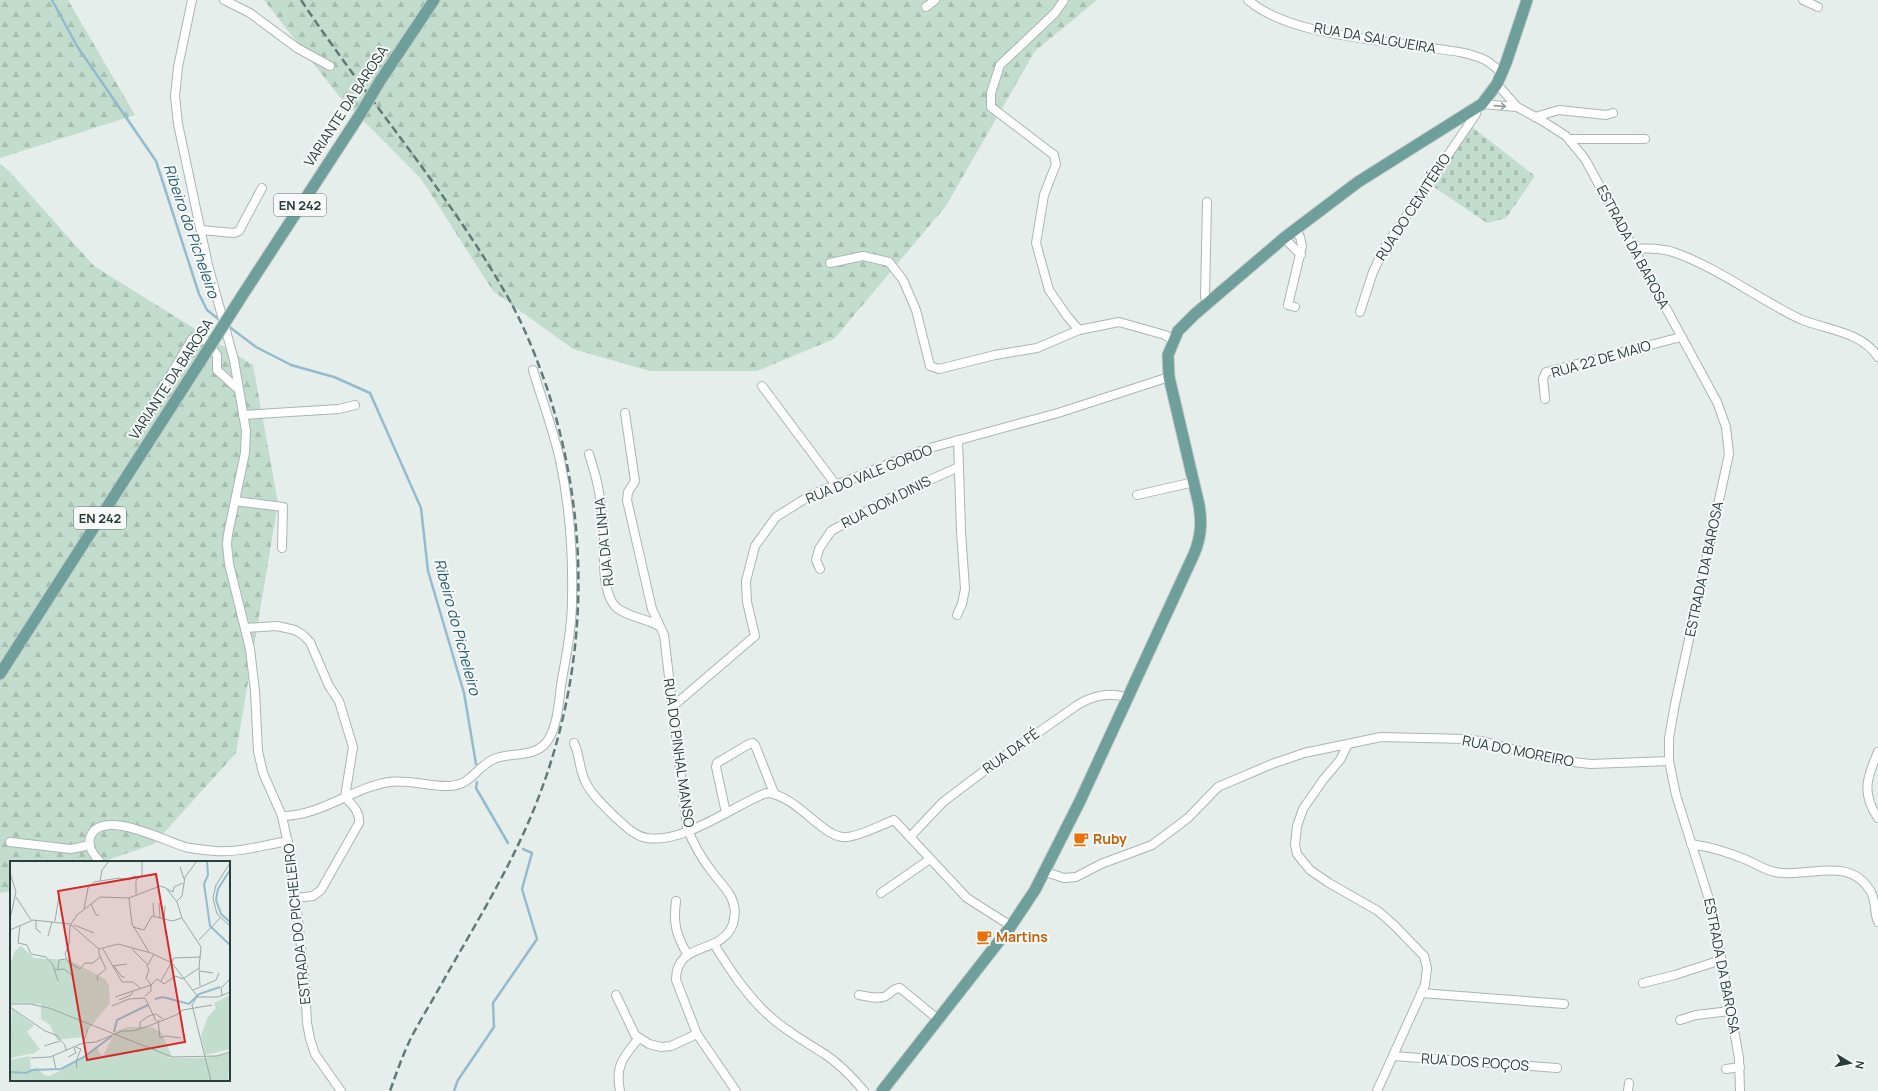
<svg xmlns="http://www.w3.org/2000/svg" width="1878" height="1091" font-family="Manrope,sans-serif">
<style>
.forest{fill:url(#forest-firs)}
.cemetery{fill:url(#cemetery-stones)}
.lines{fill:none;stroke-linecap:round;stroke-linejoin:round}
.stream{stroke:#94bbcd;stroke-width:2.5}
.minor-casing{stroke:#a9b6b4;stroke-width:10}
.major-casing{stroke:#c3c9c8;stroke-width:13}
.minor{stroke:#fff;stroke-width:8}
.major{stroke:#6f9f9a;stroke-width:11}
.rail{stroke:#627a77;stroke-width:2.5;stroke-dasharray:8 4;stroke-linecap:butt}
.major-bridge-casing{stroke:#c3c9c8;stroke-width:13;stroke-linecap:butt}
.major-bridge{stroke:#6f9f9a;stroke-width:11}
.oneway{stroke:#939e9e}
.labels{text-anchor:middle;stroke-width:4;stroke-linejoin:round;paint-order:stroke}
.shield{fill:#f7faf9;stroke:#657675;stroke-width:1}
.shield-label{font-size:13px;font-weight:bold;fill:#273e3c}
.street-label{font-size:14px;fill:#273e3c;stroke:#f7faf9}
.food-label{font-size:14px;font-weight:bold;fill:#c56008;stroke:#f7faf9;text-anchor:start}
.water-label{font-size:15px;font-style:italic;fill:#265c75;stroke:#f7faf9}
.inset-river{fill:none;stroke:#94bbcd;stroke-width:2}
.inset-road{fill:none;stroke:#9aa8a6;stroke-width:1}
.view{fill:#d62828;fill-opacity:0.15;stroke:#d62828;stroke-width:2}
.inset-edge{fill:none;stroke:#273e3c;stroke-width:2}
</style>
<defs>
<pattern id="forest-firs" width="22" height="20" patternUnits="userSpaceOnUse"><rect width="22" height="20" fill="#c2dccd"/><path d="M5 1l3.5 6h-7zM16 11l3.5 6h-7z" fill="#a7beb1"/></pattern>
<pattern id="cemetery-stones" width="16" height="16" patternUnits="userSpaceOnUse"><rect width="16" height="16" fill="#c2dccd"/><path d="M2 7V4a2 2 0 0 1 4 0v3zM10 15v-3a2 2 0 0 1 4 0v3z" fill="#a7beb1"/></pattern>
</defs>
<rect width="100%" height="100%" fill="#e6eeec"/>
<g class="forest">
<polygon points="0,0 68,0 135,115 0,158"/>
<polygon points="264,0 1097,0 1035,51 946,206 834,339 757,371 650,371 573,349 493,291 422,180 338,95"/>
<polygon points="0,164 9,171 94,266 253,365 278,503 236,753 154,844 102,862 11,862 11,891 0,893"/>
</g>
<polygon class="cemetery" points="1472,127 1535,176 1506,218 1487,223 1431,185"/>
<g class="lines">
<g class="stream">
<polyline points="52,0 77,46 156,161 199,294 207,310 221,321"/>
<polyline points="227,325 256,347 291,365 334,377 370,393 421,508 428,571 464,693 476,764"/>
<polyline points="477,782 476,788 508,843"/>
<polyline points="454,1091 458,1080 494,1027 493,1003 537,939 522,889 532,853 523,849"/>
</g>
<g class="minor-casing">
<g id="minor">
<polyline points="192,0 178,67 175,96 178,124 208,265 234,360 246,431 245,453 228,534 227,544 229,564 250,649 255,691 258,751 263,773 282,816 292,863 305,985 307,1023 310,1039 315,1054 341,1091"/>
<polyline points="224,0 250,13 297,48 330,66"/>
<polyline points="1064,0 1055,13 1000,65 991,93 991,107 1054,155 1056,164 1044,195 1036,243 1049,290 1067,316 1079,330"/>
<path d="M1248,0C1287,34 1372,39 1423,47C1444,50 1466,51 1485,60C1491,63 1497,69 1502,73"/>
<polyline points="1803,0 1818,7"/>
<polyline points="926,7 935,0"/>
<polyline points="1497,84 1517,107 1541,120 1566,136 1585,159 1717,402 1726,427 1729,454 1675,704 1669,738 1669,761 1676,795 1713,912 1739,1058 1740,1091"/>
<polyline points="1482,104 1517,107"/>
<polyline points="1535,117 1559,110 1606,115 1613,113"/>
<polyline points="1570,139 1645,139"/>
<polyline points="1207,202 1205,297 1209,302"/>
<polyline points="201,230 234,233 239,231 262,188"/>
<polyline points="1284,238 1301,255"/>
<path d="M1634,249C1649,248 1662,248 1676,253C1720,269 1758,299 1800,319C1826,330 1861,331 1878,357"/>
<polyline points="830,263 863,256 889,262 903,280 916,310 930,366 939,369 995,355 1037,348 1079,330 1119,322 1165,335 1173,340"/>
<polyline points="1295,307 1288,305 1302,246 1300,237 1295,230"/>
<polyline points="1360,312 1373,272 1385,247 1476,114 1477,108"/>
<polyline points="762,386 836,485"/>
<polyline points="1545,399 1543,379 1546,372 1681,337"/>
<path d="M625,413L635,481L628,492L627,500L652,609L664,635L687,827C693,844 702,859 713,873C720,883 732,893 734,906C736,911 734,919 733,924C721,956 676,940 676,980L697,1034L736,1091"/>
<polyline points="243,415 339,409 355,405"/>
<polyline points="146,416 192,339 202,336 217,355 217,370 239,390"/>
<path d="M589,454C593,467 597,479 599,492C601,506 603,521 604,535C604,555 601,594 617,608C630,618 646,618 659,626"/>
<polyline points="1137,495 1194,482"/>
<polyline points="235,501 283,507 282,548"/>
<polyline points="820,569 816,560 819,549 831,531 898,494 959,467"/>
<polyline points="957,615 962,604 965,589 961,531 958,440"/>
<path d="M245,628L277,626L295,630L303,635L310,642L329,686L339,701L353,747L345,797C352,805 360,811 359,823L321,890L313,896L296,898"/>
<polyline points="672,707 755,636 747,602 746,581 755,546 776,517 811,495 926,449 1058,413 1169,377"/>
<path d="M574,743C580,755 579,769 585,781C591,794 603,805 614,816C623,824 634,836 647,838C683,844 733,806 766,793C797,794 823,840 847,837C860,836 881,825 894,820L967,898L1011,926"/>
<polyline points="1348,744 1340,760 1323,780 1303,809 1297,826 1295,845 1297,854 1310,870 1329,883 1378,911 1393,924 1424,956 1427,968 1425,985 1377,1091"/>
<path d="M1878,752C1867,777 1861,793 1878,818"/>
<polyline points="726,813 716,767 717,763 749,744 753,743 755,745 774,793"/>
<path d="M282,816C321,816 352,788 389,782C409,779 430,787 449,786C472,785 476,767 494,759C510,752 530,758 544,745C557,733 559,702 561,685C566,657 572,628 572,599C573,555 569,503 560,460C553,429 542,400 533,370"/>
<path d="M910,837L943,802L996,762L1076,706C1091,696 1111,691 1127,698"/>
<polyline points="10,842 71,849 90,845"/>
<path d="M1691,844C1711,847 1728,852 1747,860C1756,864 1765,870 1775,872C1808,879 1849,854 1871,892C1876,901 1874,913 1878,922"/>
<path d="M100,862C93,854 86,845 91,835C104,809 165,841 185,847C194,849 205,850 215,851C239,853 264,845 288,841"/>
<polyline points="1046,872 1064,878 1076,877 1101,864 1152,845 1188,818 1218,787 1272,764 1304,753 1381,737 1466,739 1486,742 1554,760 1591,764 1669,761"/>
<polyline points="881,893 930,859"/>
<path d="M676,901C673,924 676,934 687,954"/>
<path d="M714,944C730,970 749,999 773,1019C789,1033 808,1043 826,1055C841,1065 853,1078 864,1091"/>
<polyline points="1643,983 1675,975 1721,960"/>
<polyline points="1421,993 1564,1004"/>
<polyline points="616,995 635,1035 649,1044 661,1047 671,1046 697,1034"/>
<path d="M859,995C867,996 878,1000 886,996C891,993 893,988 900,988L939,1020"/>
<polyline points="1680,1020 1696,1015 1730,1011"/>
<polyline points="1393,1056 1557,1068"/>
<polyline points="1726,1069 1740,1067"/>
<path d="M620,1091C615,1066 623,1057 639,1038"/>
<polyline points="1628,1091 1629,1083"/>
</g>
</g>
<g class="major-casing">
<g id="major">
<polyline points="380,81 434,0"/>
<polyline points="240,299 361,113"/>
<polyline points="0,674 200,362"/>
<path d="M882,1091L1011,926L1035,890L1080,801L1194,554C1201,537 1202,523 1199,505L1169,377L1168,355L1178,331L1195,314L1284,238L1358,182L1482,104L1497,84L1506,63L1527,0"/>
</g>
</g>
<use href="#minor" class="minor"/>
<use href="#major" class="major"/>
<path class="rail" d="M301,0C367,99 447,191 506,294C523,323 536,356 547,388C592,525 589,670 536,804C510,870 471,931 437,992C428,1008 418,1024 410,1040C402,1057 396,1074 390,1091"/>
<g class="major-bridge-casing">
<g id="major-bridge">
<polyline points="361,113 380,81"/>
<polyline points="200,362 240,299"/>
</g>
</g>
<use href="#major-bridge" class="major-bridge"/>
</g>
<defs><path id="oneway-shaft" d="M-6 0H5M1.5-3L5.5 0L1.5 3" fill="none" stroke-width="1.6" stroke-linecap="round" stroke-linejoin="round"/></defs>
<use class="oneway" href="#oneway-shaft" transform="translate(1500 106) rotate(4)"/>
<defs>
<g id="cafe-bare" transform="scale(1.2)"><path d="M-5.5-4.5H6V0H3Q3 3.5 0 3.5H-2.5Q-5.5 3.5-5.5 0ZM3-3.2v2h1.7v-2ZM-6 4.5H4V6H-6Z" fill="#e8710a" stroke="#f7faf9" stroke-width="2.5" paint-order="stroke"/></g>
</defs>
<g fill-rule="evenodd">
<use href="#cafe-bare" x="1081" y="839"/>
<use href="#cafe-bare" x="984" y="937"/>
</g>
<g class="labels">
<g class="shield">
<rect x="274" y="194" width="52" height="22" rx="3"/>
<rect x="74" y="507" width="52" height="22" rx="3"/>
</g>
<g class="shield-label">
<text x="300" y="210">EN 242</text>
<text x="100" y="523">EN 242</text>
</g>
<g class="street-label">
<text transform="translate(1375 38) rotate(10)" y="5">RUA DA SALGUEIRA</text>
<text transform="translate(346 106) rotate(-57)" y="5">VARIANTE DA BAROSA</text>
<text transform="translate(1413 207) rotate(-57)" y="5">RUA DO CEMITÉRIO</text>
<text transform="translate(1633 247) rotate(62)" y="5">ESTRADA DA BAROSA</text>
<text transform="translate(1601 359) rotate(-16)" y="5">RUA 22 DE MAIO</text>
<text transform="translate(171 379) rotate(-57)" y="5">VARIANTE DA BAROSA</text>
<text transform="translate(869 474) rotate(-22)" y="5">RUA DO VALE GORDO</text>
<text transform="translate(886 502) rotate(-27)" y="5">RUA DOM DINIS</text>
<text transform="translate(604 542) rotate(-96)" y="5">RUA DA LINHA</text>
<text transform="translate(1704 569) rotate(-78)" y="5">ESTRADA DA BAROSA</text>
<text transform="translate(1011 751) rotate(-36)" y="5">RUA DA FÉ</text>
<text transform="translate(1518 751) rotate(11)" y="5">RUA DO MOREIRO</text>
<text transform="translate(679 753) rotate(82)" y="5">RUA DO PINHAL MANSO</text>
<text transform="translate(297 924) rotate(-96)" y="5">ESTRADA DO PICHELEIRO</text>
<text transform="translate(1722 966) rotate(79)" y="5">ESTRADA DA BAROSA</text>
<text transform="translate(1475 1062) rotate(4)" y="5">RUA DOS POÇOS</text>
</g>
<g class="food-label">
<text x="1093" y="844">Ruby</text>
<text x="996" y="942">Martins</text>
</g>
<g class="water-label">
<text transform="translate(191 231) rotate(71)" y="5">Ribeiro do Picheleiro</text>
<text transform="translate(457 627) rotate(75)" y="5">Ribeiro do Picheleiro</text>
</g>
</g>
<g transform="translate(10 861)">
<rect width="220" height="220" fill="#e6eeec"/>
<path d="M220,192L218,220H210L212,209L198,202L195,197Z" fill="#c2dccd"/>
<path d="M11,85L24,97L59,99L95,118L99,125L100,142L72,176L47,179L40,164L31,158V143L0,142V105L5,90ZM220,134V188L195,194L191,175L197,157L206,147L204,142ZM2,148L24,164L17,171L30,188L24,192L0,197ZM118,166H141L151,171L162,195L156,197H195L198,202L212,209L210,220H0V199L20,195L21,210L27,206L34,214L40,215L68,200L86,185L92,196L106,170Z" fill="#c2dccd"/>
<path class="inset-river" d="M197,0L198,14L194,23L200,65L220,84M220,9L208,28L206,39L211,53L220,61M145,138L153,136L179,143L189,133L210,126M104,171L107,159L138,144M0,211L16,212L22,209L51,208L74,196L102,175"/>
<path class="inset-road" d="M220,2L206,24L203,37L207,53L220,65M170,6L174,18M0,12L6,31L0,58M90,20L92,9L99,0M157,28L163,31L164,26L173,22M126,33V19L132,14V0M6,36L21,59M119,37L122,63L139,91M167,40L172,35L175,16L187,0M143,42L144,55M149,42L150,57M81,43L86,54H89M74,48L78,27L84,21L109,17L119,19L124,15L128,16M154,58L155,45M26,59V68L31,72M45,60L49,35M61,63L67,54L90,36L119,37L150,25L156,27L167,41L172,57L191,86L189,107L173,118L165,115L154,123L147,118L141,124L105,136M60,64L59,83L55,93L58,101L70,108L75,102H83L90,96M64,64L84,72M10,65L8,82L17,84L21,93L36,96L43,104L48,120M123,66L134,69L142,55L162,60L172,57M0,69L23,59L60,63L89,88L108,83L141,92L162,102L188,136H208L220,131M38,75L42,61M189,79L210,57M93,88L112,121H123L130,127M122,88L138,104M103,105L117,103M104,105L112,116H115M189,107L190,125M48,108L49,99L56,98M44,109L54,108L63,115M190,110L203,112M88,120L87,115L96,108L89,93V88M151,120L164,97L191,96M141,124L136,117L139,109L137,105L144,93M183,129L206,119L209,112M135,135L141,130V124M212,135L211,127L220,118M187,136L182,144L201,220M109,139L121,134L123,130M0,143H20L39,147L162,196L207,195L220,191M102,145L119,138L135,137L146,160M0,146L35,170L46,174L55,184L56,190M148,159L150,177L155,175L171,177M130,167V161L139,155L146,153L153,158M73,182L78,168M34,185L50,180M65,186L71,188L66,200L67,207M43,195L46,208M58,196L66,192L64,187M21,197L40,196L73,182L86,181L112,170H123L141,164L166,154L173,149L202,144"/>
<path class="view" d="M146,13L175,181L77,199L48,30Z"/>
<rect width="220" height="220" class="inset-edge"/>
</g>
<g transform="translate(1850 1063) rotate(100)" stroke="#f7faf9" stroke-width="3" paint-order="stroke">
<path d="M0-3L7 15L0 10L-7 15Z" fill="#273e3c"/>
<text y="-6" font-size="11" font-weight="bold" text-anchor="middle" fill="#273e3c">N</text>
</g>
</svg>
